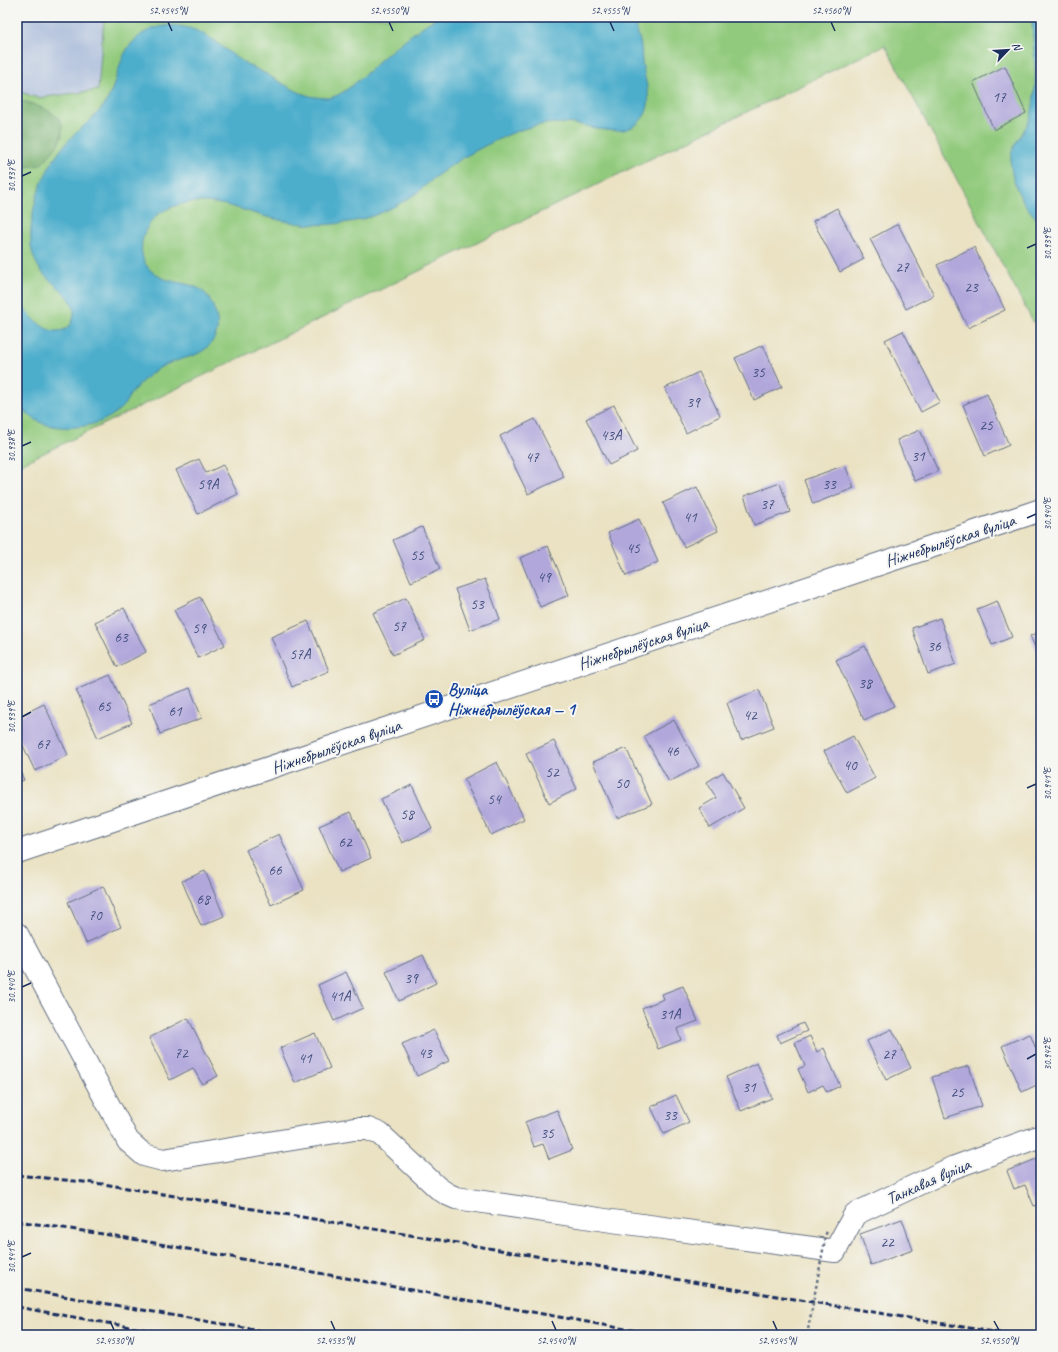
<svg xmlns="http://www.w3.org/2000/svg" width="1058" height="1352" font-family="Caveat,sans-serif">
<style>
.industrial{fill:#b6c5de}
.green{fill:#92ca7d;stroke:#567c6e}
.forest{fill:#75ae6c;stroke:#486e65}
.water{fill:#4daecc;stroke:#346e95}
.building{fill:#b1a7db}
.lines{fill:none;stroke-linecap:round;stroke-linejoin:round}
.minor-casing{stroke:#636e81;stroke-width:24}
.minor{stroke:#fff;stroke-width:22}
.rail{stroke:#1b2f5e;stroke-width:3;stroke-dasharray:6 3;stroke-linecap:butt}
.path-bridge{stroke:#636e81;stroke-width:2.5;stroke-dasharray:3 3;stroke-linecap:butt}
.ticks{fill:none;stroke:#1b2f5e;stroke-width:1.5}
.labels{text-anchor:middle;stroke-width:4;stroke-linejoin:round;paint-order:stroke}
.number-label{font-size:15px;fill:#404d7d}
.street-label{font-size:17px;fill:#1b2f5e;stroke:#f6f6f2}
.transit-label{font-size:17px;font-weight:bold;fill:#164399;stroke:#f6f6f2;text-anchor:start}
.neatline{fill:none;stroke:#1b2f5e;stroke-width:1.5}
.ticks-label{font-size:10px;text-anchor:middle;fill:#1b2f5e}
</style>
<rect width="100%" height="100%" fill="#f6f6f2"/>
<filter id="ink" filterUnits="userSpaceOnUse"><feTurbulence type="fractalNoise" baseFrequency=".025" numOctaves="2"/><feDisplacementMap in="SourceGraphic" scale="8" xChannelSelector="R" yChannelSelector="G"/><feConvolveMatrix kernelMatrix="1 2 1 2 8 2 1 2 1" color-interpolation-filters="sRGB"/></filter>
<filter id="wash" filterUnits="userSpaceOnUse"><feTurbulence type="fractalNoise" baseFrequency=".012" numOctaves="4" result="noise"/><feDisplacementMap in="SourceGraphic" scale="16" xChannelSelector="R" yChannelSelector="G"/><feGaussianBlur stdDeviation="0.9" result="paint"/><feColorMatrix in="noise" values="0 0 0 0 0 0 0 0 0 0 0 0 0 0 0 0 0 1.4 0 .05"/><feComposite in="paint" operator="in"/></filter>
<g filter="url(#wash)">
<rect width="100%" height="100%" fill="#eae2c3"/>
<polygon class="industrial" points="17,17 104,17 98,90 38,98 17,91"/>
<polygon class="green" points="104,17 1041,17 1041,318 1033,322 885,45 17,466 17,91 38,98 98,90"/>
<path class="forest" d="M17,99C28,103 52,109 59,119C68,133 57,147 48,157C45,160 42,164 39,165C32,167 24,167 17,166Z"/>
<g class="water">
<path d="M438,17H631C636,27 639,36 641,46C642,53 641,60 643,67C646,85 655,106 640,121C623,139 596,127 576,124C567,123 554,123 545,124C534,125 520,130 510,134C487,144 462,157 442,172C433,178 426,185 418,192C395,208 370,220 342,223C320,226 302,225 280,220C240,212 206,190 165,210C142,221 131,258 155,274C178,289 203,276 214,309C217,317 219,327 216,334C207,358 184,356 165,365C152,371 138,384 130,395C127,399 125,405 121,408C104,426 71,431 48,425C37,423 27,413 18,406L17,300C26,311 42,332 57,331C64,331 69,328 72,322C82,298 53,287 41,271C36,263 31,253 31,243C29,205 44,167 70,139C81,127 95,118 105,104C116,87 117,65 128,48C146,22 179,20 205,35C216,41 225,50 236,57C245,64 256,69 266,74C279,81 292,90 306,95C312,97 323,98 329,98C347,95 372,67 386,55C402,42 420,27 438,17Z"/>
<path d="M1032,17H1041V222C1023,208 1006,175 1012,152C1015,142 1022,135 1027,125C1032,117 1033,106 1034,96C1038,70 1032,43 1032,17Z"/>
</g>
<g id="blocks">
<g class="building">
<polygon points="1005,66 1026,113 994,130 973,82"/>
<polygon points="837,208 864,259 840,272 813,221"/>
<polygon points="898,224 934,295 906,309 870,239"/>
<polygon points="974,247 1005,310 968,328 937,265"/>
<polygon points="903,331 940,402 921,412 885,340"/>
<polygon points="763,345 782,387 754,400 735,358"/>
<polygon points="699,372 720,416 686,433 665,388"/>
<polygon points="987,394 1009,445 985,456 963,405"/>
<polygon points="614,405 637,451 609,465 586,419"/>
<polygon points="535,419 564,477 528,494 500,436"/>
<polygon points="920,430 938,471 915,481 897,440"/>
<polygon points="199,459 206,473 223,465 238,494 198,514 176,470"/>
<polygon points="845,465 854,488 813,504 804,480"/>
<polygon points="780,483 790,512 754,525 744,496"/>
<polygon points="697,487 718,531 684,547 663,503"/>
<polygon points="639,519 658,562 626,576 608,533"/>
<polygon points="422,527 440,569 411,582 393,540"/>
<polygon points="548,546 569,595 540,607 520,558"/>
<polygon points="485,579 500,619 470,630 455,589"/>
<polygon points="200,597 225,645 198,658 174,610"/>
<polygon points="406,598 425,640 393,655 373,613"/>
<polygon points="997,601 1012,637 992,645 977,609"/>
<polygon points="124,608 146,652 117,667 95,622"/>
<polygon points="940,618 956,664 928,674 912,628"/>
<polygon points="308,621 329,671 292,687 271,637"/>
<polygon points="1041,631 1041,659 1030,636"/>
<polygon points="865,646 894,706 864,720 836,660"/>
<polygon points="110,675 132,723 98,738 76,690"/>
<polygon points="190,688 202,718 160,734 149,704"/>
<polygon points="759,690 774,727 741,740 727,703"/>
<polygon points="44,704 68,755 35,771 17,733 17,717"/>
<polygon points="674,720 699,766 669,782 644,736"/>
<polygon points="853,736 875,778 847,793 824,751"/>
<polygon points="554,741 577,789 549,803 526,754"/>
<polygon points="626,748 652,804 617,818 593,762"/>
<polygon points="497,762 524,819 491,835 464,779"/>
<polygon points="17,765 24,780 17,783"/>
<polygon points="723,772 744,808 710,828 699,808 716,798 707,782"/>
<polygon points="412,785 432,829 402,843 381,799"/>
<polygon points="351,812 371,858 339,872 319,826"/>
<polygon points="279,834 304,890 271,905 246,850"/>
<polygon points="205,871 224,916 201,926 182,881"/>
<polygon points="103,886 121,927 86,943 68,902"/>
<polygon points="423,955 436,983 399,1001 386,972"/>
<polygon points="346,972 363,1008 334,1021 318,985"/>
<polygon points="683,986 698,1021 677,1029 681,1040 658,1049 642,1008 664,999 662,994"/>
<polygon points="188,1018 218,1076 202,1084 193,1068 170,1080 149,1038"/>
<polygon points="803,1023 807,1031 780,1043 777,1035"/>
<polygon points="892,1029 911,1068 886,1080 867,1041"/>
<polygon points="434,1030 449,1061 417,1076 402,1044"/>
<polygon points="315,1033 330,1068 295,1083 280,1048"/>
<polygon points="1030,1034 1041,1061 1041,1083 1022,1092 1002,1046"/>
<polygon points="810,1036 817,1052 824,1048 840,1086 827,1092 823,1085 808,1092 798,1069 805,1066 795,1043"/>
<polygon points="757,1063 772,1098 741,1111 726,1077"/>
<polygon points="969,1066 982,1106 945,1118 932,1077"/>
<polygon points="676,1095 689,1122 664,1134 651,1107"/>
<polygon points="557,1110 572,1150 549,1159 543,1144 534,1147 525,1122"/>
<polygon points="1041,1157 1041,1203 1034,1206 1025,1185 1014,1189 1007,1171"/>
<polygon points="902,1219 913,1250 871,1265 860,1234"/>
</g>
</g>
</g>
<g filter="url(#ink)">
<use href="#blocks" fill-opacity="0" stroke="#636e81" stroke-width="1"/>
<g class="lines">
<g class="minor-casing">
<g id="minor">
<polyline points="17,852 1041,510"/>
<polyline points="17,934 128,1141 144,1155 163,1160 354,1129 368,1129 380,1134 438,1188 447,1194 456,1198 612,1221 835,1251 855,1214 952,1168 1041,1136"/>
</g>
</g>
<use href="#minor" class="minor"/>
<g class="rail">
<polyline points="17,1175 103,1184 1011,1335"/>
<polyline points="17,1221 116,1236 658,1335"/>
<polyline points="17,1288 285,1335"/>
<polyline points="17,1307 175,1335"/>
</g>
<polyline class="path-bridge" points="807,1335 827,1229"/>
</g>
</g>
<path class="ticks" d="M168,22L172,31M389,22L393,31M610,22L614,31M831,22L835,31M22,176L31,172M1027,248L1036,244M22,446L31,442M1027,518L1036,514M22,717L31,712M1027,788L1036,784M22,987L31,983M1027,1059L1036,1054M22,1257L31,1253M110,1321L114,1330M331,1321L335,1330M552,1321L556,1330M773,1321L777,1330M994,1321L999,1330"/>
<defs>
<g id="bus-disc" transform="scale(1)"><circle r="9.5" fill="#1a4fb4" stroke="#f6f6f2"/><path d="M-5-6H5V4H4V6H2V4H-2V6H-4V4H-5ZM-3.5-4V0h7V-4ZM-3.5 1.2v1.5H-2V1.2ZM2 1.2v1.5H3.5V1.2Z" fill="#fff"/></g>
</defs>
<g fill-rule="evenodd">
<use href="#bus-disc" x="434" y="699"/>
</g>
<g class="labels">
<g class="number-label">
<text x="999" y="102">17</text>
<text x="902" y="272">27</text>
<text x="971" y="292">23</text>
<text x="758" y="377">35</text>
<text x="693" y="407">39</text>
<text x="986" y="430">25</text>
<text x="611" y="440">43А</text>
<text x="918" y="461">31</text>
<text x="532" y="462">47</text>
<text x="208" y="489">59А</text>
<text x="829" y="489">33</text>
<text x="767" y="509">37</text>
<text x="690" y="522">41</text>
<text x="633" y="553">45</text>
<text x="417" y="560">55</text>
<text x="544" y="582">49</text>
<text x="477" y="609">53</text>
<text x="399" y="631">57</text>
<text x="199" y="633">59</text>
<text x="121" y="642">63</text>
<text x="934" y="651">36</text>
<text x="300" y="659">57А</text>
<text x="865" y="688">38</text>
<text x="104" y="711">65</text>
<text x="175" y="716">61</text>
<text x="750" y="720">42</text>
<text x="43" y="749">67</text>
<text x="672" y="756">46</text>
<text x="850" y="770">40</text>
<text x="552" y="777">52</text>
<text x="622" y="788">50</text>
<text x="494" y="804">54</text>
<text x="407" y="819">58</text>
<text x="345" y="847">62</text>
<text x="275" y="875">66</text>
<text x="203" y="904">68</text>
<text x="95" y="920">70</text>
<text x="411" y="983">39</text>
<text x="340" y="1001">41А</text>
<text x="670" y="1019">31А</text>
<text x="181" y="1058">72</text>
<text x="425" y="1058">43</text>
<text x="889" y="1059">27</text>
<text x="305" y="1063">41</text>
<text x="749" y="1092">31</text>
<text x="957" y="1097">25</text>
<text x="670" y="1120">33</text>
<text x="547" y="1138">35</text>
<text x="887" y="1247">22</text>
</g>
<g class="street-label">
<text transform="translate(950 540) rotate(-18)" y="6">Ніжнебрылёўская вуліца</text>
<text transform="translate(643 643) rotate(-18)" y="6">Ніжнебрылёўская вуліца</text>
<text transform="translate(336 746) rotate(-19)" y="6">Ніжнебрылёўская вуліца</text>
<text transform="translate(928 1181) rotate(-24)" y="6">Танкавая вуліца</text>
</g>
<g class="transit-label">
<text x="448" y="695">Вуліца<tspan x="448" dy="20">Ніжнебрылёўская — 1</tspan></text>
</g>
</g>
<rect width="1058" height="1352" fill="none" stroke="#f6f6f2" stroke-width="44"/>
<g transform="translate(1008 50) rotate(65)" stroke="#f6f6f2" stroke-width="3" paint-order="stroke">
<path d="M0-3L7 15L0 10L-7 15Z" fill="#1b2f5e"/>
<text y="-6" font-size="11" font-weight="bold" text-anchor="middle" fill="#1b2f5e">N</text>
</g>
<rect x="22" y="22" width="1014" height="1308" class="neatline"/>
<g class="ticks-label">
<text x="168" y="14">52.4545°N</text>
<text x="389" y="14">52.4550°N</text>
<text x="610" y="14">52.4555°N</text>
<text x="831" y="14">52.4560°N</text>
<text transform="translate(11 176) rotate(-90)" y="4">30.937°E</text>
<text transform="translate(1047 244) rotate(-90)" y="4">30.939°E</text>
<text transform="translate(11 446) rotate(-90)" y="4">30.938°E</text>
<text transform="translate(1047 514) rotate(-90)" y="4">30.940°E</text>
<text transform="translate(11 717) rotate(-90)" y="4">30.939°E</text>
<text transform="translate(1047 784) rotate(-90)" y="4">30.941°E</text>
<text transform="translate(11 987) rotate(-90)" y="4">30.940°E</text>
<text transform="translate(1047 1054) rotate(-90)" y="4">30.942°E</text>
<text transform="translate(11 1257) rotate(-90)" y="4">30.941°E</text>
<text x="114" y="1344">52.4530°N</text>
<text x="335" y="1344">52.4535°N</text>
<text x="556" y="1344">52.4540°N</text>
<text x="777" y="1344">52.4545°N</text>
<text x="999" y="1344">52.4550°N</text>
</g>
</svg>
